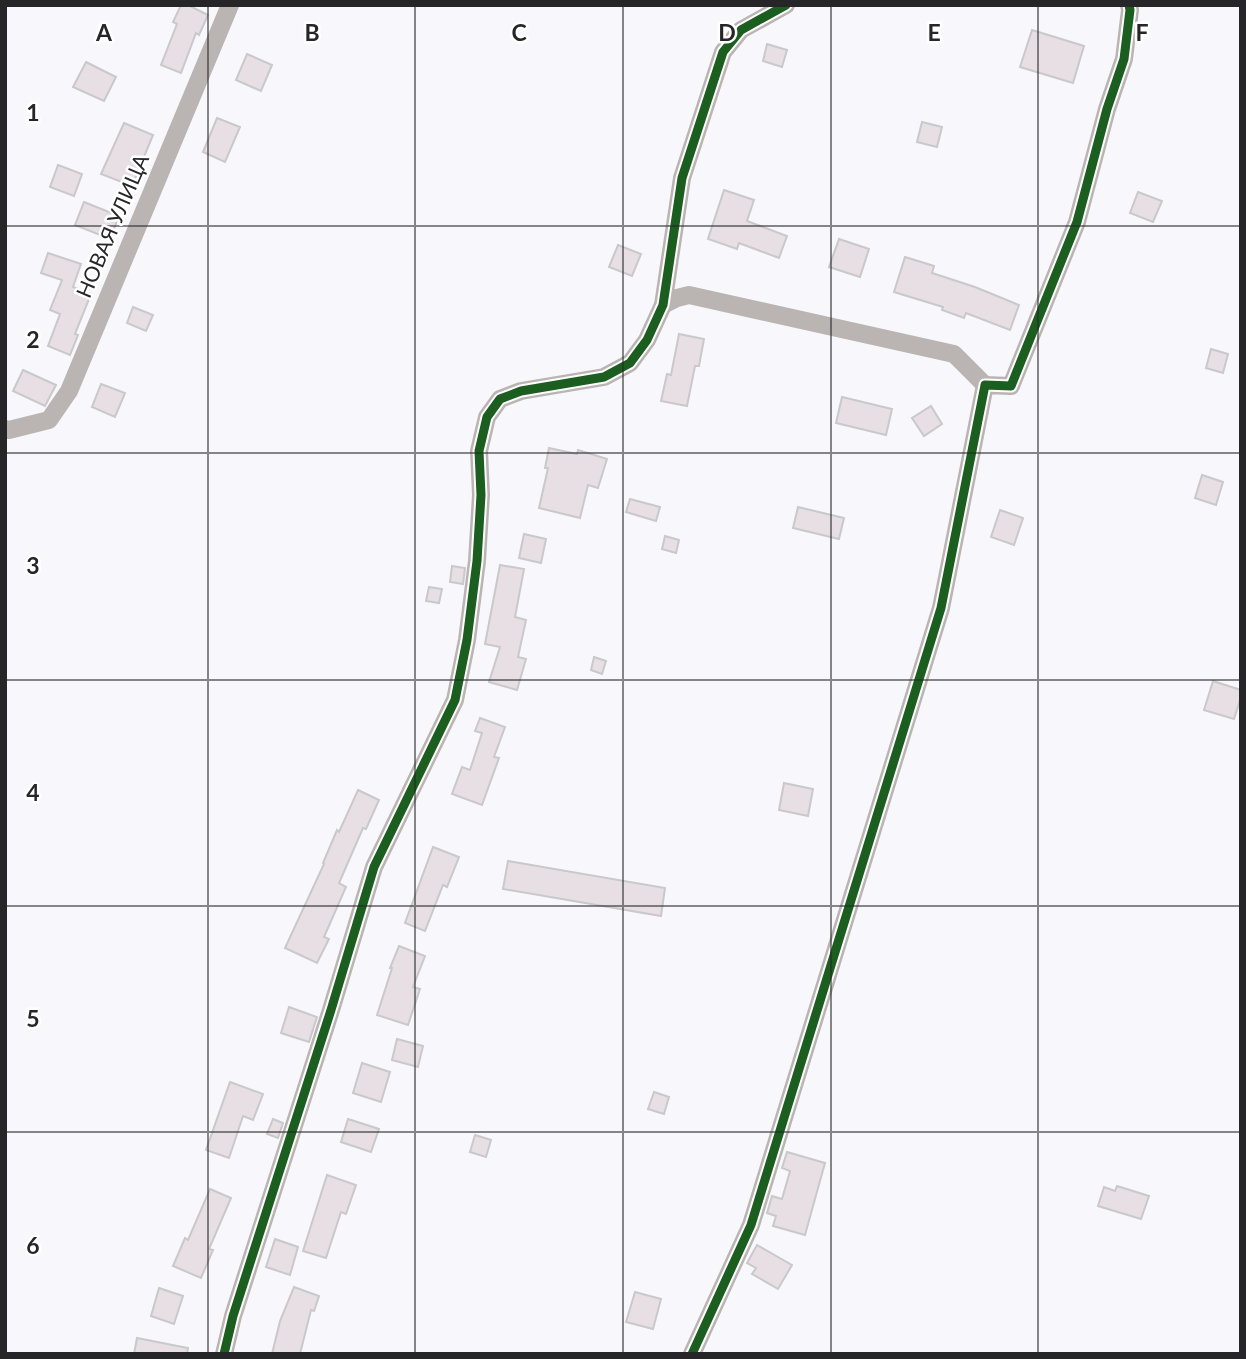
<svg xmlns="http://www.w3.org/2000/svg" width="1246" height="1359" font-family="Lato,sans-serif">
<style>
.building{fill:#e7dfe4;stroke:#c9c8ca;stroke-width:2}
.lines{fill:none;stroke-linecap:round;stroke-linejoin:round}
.street{stroke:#bab4b3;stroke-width:18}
.cycleway-casing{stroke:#fff;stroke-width:13}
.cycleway{stroke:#1b5e20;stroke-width:9}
.grid{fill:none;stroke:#262628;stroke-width:2;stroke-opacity:0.55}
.labels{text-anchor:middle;stroke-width:5;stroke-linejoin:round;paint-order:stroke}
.street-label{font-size:21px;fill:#262628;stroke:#fff}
.grid-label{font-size:23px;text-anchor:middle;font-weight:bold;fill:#262628;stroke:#fff;stroke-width:5;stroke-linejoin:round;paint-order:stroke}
</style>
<rect width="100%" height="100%" fill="#f8f8fc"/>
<g class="building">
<polygon points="181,5 188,5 208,15 199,35 196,33 181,73 161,65 177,24 173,22"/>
<polygon points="1032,30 1084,46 1073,83 1020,67"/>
<polygon points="767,44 787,50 782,67 763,61"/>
<polygon points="247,54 272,65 261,91 236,80"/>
<polygon points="86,62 116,77 104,101 73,87"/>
<polygon points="217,118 240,127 225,162 203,152"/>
<polygon points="922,122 942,127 937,147 917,142"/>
<polygon points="124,123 153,135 132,186 101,174"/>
<polygon points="58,165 82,174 74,196 50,187"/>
<polygon points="724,190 754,200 747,221 787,236 779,258 739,243 737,249 708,239"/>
<polygon points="1138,192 1162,201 1153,222 1130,213"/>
<polygon points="84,202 119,216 110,239 75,225"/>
<polygon points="839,239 869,249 860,277 829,267"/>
<polygon points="618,245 641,254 632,276 609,267"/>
<polygon points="48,253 81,264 73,287 91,294 75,334 78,335 70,355 48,346 60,314 50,310 62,280 41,273"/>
<polygon points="905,257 934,266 932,273 975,287 1019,305 1010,330 966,313 964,318 942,310 943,307 894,292"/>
<polygon points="133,307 153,315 146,331 127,323"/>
<polygon points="679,334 704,339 699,366 695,366 687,406 661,401 667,374 671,375"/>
<polygon points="1211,349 1228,354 1223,373 1206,368"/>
<polygon points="23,370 56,385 45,406 13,391"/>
<polygon points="101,384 125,393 115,417 92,407"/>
<polygon points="842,397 892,409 886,435 836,423"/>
<polygon points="931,406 942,424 924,436 912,418"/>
<polygon points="549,448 577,454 578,450 607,459 598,488 588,485 580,518 539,508 548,468 545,468"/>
<polygon points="1202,475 1223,482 1216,505 1195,498"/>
<polygon points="630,499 660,507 656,521 626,512"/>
<polygon points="798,507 844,518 839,539 793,528"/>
<polygon points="1000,510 1023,518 1014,545 991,537"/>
<polygon points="524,534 546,539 541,563 519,558"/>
<polygon points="665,536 679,540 676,553 662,549"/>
<polygon points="500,565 524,569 515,617 526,620 518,657 526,659 517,690 489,682 500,647 485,644"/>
<polygon points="452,566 465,568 463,584 450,582"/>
<polygon points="429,587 442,589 439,603 426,601"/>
<polygon points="594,657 606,661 602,674 591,670"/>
<polygon points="1213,681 1241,690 1241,697 1234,719 1204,710"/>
<polygon points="480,718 505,727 494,757 499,758 482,805 452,794 462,767 470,770 482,733 475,731"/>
<polygon points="784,783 813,789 808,816 779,810"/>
<polygon points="358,790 379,800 366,829 363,828 339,883 346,887 324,937 329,939 317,963 285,948 324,864 323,863 337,830 339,832"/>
<polygon points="433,847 459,857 447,887 443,885 425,931 405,923"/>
<polygon points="508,861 665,888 661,916 503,889"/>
<polygon points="399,946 425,956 413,987 420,989 408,1025 377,1015 392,968 390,968"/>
<polygon points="289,1007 317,1017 309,1042 281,1033"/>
<polygon points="397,1039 423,1046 418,1067 392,1060"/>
<polygon points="362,1063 390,1072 381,1102 353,1093"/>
<polygon points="230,1082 263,1094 253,1120 243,1116 229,1158 206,1150"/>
<polygon points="654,1092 669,1097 664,1114 648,1109"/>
<polygon points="273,1119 283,1123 278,1138 267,1134"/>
<polygon points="348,1119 379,1129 371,1152 341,1142"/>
<polygon points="475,1135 491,1140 486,1157 470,1152"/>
<polygon points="787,1152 825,1163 805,1235 773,1226 776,1216 767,1213 772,1196 782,1199 790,1171 782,1168"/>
<polygon points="327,1175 356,1185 346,1214 341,1212 326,1258 303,1251"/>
<polygon points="1117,1186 1149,1196 1141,1219 1098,1206 1104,1187 1115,1191"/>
<polygon points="210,1189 231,1198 209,1249 213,1250 201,1278 173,1266 185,1238 188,1240"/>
<polygon points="275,1239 298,1247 290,1275 266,1267"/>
<polygon points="757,1245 792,1265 778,1289 752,1274 756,1268 747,1263"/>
<polygon points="294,1287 319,1296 314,1311 311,1310 300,1354 272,1354 280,1321"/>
<polygon points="159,1288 183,1296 174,1324 151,1316"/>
<polygon points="635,1292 661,1299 653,1329 626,1322"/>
<polygon points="137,1338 188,1348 187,1354 134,1354"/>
</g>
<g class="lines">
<g class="street">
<polyline points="663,305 677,298 689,295 954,354 985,385"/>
<polyline points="5,429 9,430 49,420 69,391 230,5"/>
<polyline points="224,1354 233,1316 331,1010 374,867 455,700 467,640 477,561 481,495 479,451 487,417 500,399 521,391 604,377 630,363 647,340 663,305 682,178 723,52 741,30 786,5"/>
<polyline points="692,1354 751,1225 941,608 985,385 1011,386 1077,222 1107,109 1124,59 1130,10 1129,5"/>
</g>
<g class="cycleway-casing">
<g id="cycleway">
<polyline points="224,1354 233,1316 331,1010 374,867 455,700 467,640 477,561 481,495 479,451 487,417 500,399 521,391 604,377 630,363 647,340 663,305 682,178 723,52 741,30 786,5"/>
<polyline points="692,1354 751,1225 941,608 985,385 1011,386 1077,222 1107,109 1124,59 1130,10 1129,5"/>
</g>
</g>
<use href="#cycleway" class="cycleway"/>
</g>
<path class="grid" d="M208,5V1354M415,5V1354M623,5V1354M831,5V1354M1038,5V1354M5,226H1241M5,453H1241M5,680H1241M5,906H1241M5,1132H1241"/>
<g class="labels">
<g class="street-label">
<text transform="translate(113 226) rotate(-67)" y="7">НОВАЯ УЛИЦА</text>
</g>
</g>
<g class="grid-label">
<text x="104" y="41">A</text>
<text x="312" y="41">B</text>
<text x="519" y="41">C</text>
<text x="727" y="41">D</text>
<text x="934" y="41">E</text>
<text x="1142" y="41">F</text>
<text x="33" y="121">1</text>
<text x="33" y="348">2</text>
<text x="33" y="574">3</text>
<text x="33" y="801">4</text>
<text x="33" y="1027">5</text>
<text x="33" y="1254">6</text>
</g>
<rect width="1246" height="1359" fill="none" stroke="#262628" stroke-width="14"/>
</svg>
